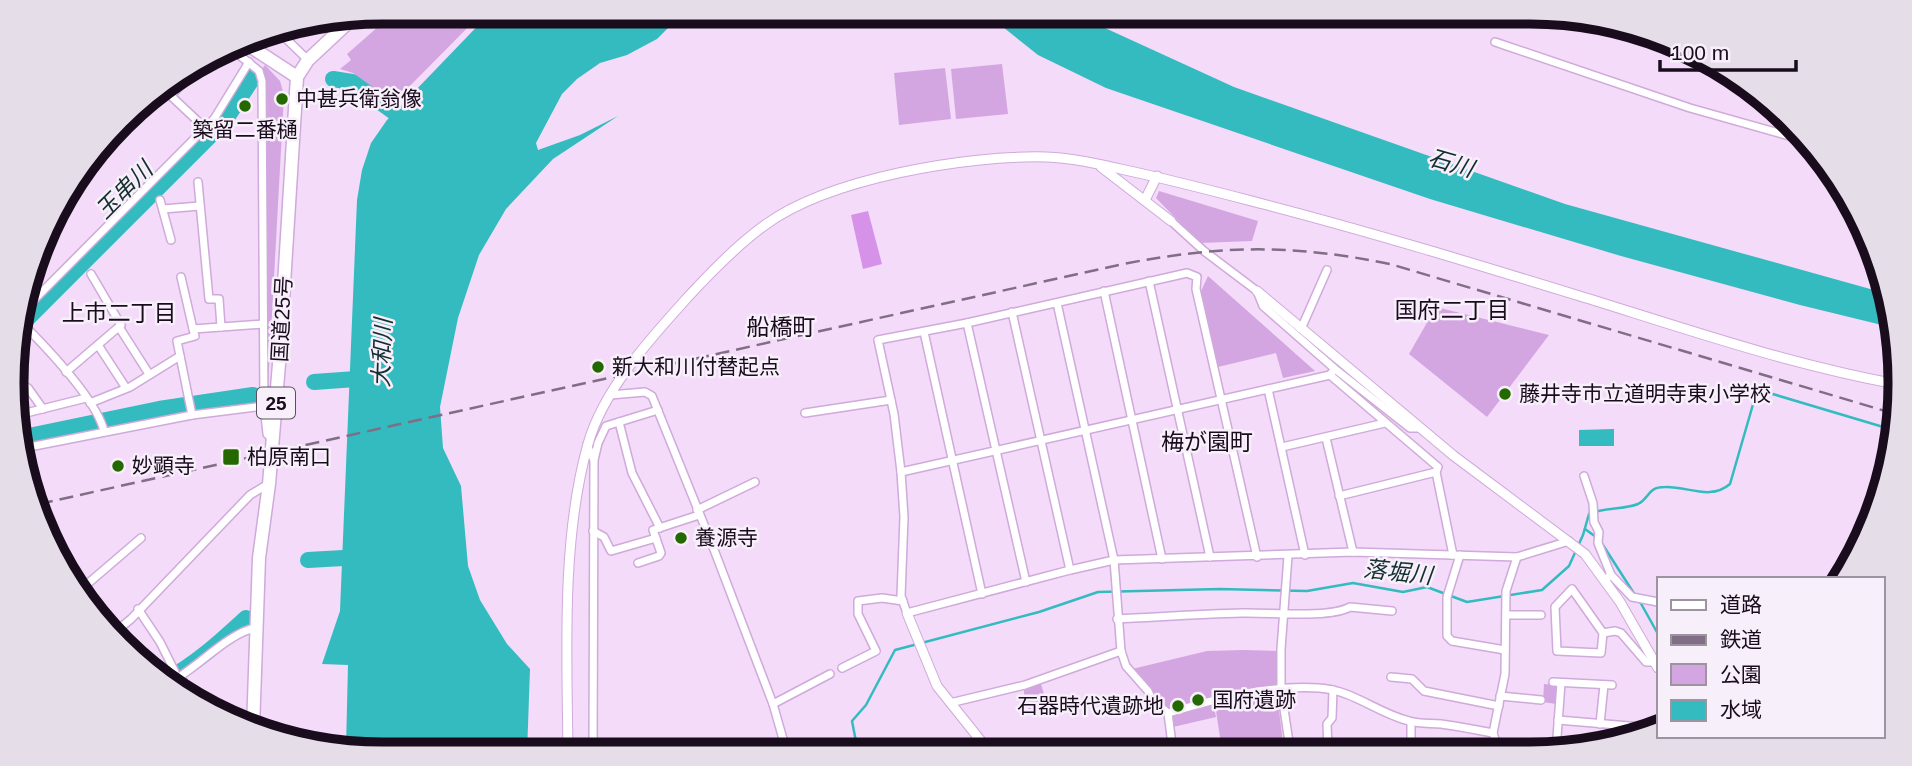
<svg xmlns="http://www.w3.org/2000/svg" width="1912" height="766" font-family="Helvetica,'Noto Sans JP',sans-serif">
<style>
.green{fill:#d4a6e1}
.forest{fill:#d592e8}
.water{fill:#33bbbf}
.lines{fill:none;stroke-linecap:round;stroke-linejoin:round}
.stream{stroke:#33bbbf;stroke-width:2.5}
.river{stroke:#33bbbf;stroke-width:16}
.minor-casing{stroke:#cfaada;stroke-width:10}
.tertiary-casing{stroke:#cfaada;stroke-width:11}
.trunk-casing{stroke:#cfaada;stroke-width:15}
.minor{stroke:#fff;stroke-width:7}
.tertiary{stroke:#fff;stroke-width:9}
.trunk{stroke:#fff;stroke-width:12}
.rail{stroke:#806e85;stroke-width:2.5;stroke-dasharray:14 7;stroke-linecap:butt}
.poi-dot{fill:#246800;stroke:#f7eff9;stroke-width:2.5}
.labels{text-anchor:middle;stroke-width:5;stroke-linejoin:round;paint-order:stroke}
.shield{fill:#f7eff9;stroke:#5c505f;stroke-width:2}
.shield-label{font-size:19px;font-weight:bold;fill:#190c1d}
.poi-label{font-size:21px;fill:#190c1d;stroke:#f7eff9;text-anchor:start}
.street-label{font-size:21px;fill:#190c1d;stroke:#f7eff9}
.water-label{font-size:23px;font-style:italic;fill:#132f30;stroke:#f7eff9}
.neighbourhood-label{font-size:23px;fill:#190c1d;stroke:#f7eff9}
.rim{fill:none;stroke:#190c1d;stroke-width:9}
</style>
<rect width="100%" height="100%" fill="#f3dbf9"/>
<g class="green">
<polygon points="395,12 483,12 394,102 387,99 396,88 394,86 385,97 353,73 340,69 351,60 347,54"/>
<polygon points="1002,64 1008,114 956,119 951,69"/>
<polygon points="265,65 280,81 284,95 267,405 267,130 263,68"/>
<polygon points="945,68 951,119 899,125 894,73"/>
<polygon points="1159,191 1258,221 1252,241 1200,243 1156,198"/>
<polygon points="1208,276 1315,371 1283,378 1276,353 1218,367 1201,291"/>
<polygon points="1436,307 1549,335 1487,417 1409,354"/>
<path d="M1243,650L1279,651V686L1234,691L1170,710C1154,699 1145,683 1132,669L1207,651Z"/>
<polygon points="1041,684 1048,708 1031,713 1024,701 1024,688"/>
<polygon points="1544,684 1557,685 1556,704 1543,702"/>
<polygon points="1265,692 1277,694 1284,751 1222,751 1215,704"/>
<polygon points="1213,702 1216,717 1173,727 1171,714"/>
</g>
<polygon class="forest" points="868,211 882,264 863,269 851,215"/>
<g class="water">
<polygon points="491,12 703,12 669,27 657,39 627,55 600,63 577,79 562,94 536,143 538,150 580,135 618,116 553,159 506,209 479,255 458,318 440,407 443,448 461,486 468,566 480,600 507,644 530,669 527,753 383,754 346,748 348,665 322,664 340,611 357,200 362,170 371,143 387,120"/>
<polygon points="984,12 1070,12 1234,87 1565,204 1881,292 1890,327 1800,305 1621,256 1430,199 1106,88 1038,55"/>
<polygon points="1614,429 1614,446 1579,446 1579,430"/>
</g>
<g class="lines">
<g class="stream">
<polyline points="1446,12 1483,24 1509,19 1515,12"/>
<polyline points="1557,17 1578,28"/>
<polyline points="1585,529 1596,537"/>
<polyline points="1601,542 1635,595"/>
<polyline points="1639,600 1658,634"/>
<path d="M858,752L852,721L866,705L895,650L1039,612L1098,592L1220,589L1307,591L1353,583L1403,592L1427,587L1467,602L1542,590L1569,566L1583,535L1589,514C1604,507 1623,510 1638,504C1650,498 1647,487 1665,487C1688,486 1710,501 1730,484L1756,394L1766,392L1890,429"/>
</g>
<g class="river">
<polyline points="333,79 352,82 412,125"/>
<polyline points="17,329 214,132 228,116 255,75"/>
<polyline points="314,382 370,378"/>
<polyline points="19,438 159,409 253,395"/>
<polyline points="308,560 361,557"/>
<path d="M164,681C195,665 221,641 246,618"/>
</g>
<g class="minor-casing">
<g id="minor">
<polyline points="277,30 308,60"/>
<polyline points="1495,42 1690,108 1800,139"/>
<polyline points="233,50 259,71 262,81 264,406 267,434 273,440"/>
<polyline points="189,75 171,96 205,128"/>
<polyline points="198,182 209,299 219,299 221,327"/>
<polyline points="160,200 171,240"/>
<polyline points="163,209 200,206"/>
<polyline points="1171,221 1204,251 1257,291 1263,306 1335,369 1410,428 1421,428"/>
<polyline points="181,277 193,329 263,324"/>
<polyline points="1149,281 1210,557"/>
<polyline points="1104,291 1162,559"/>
<polyline points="1057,303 1114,560 1121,651 1126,666 1148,691 1152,700 1168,713 1173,752"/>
<polyline points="24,310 205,128 214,119 249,62"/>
<polyline points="1012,312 1070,570"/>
<path d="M20,321C45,346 96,398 104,431"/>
<polyline points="967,323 1026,582"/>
<polyline points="119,327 149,374"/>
<polyline points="1301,329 1327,270"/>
<polyline points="924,332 982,594"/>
<polyline points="98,345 126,388"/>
<polyline points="1333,371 1330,375 1438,467 1436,472 1453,555"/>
<polyline points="66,372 121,325 91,274"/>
<polyline points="17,383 28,388 43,409"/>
<polyline points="1268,389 1305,555"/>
<polyline points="610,395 645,392 652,396 713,547 773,704 787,753"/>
<polyline points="90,403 130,387 180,356"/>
<polyline points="805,413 891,400"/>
<polyline points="18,415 86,398"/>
<polyline points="192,415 177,341 195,336 193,329"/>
<polyline points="619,422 632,473 660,528"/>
<polyline points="1326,438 1353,552"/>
<polyline points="587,445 594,460 593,753"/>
<polyline points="1282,447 1385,423"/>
<polyline points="19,449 192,415 264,406"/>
<polyline points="594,460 598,443 606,426 658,410"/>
<polyline points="901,472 1330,375"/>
<polyline points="1584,476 1593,503 1594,522 1599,532 1598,543 1611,575"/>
<polyline points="1339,496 1436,472"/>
<polyline points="697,510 755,482"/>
<polyline points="593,531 604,537 611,551 656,538"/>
<polyline points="54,539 86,585"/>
<polyline points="1460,555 1447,597 1447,636 1452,641 1505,650"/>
<polyline points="1288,556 1281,649 1281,689 1290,749"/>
<polyline points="1257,557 1196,289 1197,277 1187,273 967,323 878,340 894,414 901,472 904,517 901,596 907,613 1070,570 1114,560 1353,552 1517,557 1569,541"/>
<polyline points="638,563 659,556 661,553 653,530 699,515"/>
<polyline points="1607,578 1611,575 1632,597 1658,602"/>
<polygon points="1572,589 1603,633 1601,653 1557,651 1555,607"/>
<polyline points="78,592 141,538"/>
<polyline points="138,609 160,642 175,672"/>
<polyline points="1507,615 1541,615"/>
<path d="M1117,619C1159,617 1200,614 1242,613C1269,612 1328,619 1350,607L1392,611"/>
<polyline points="115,632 131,619 250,495 268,484"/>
<polyline points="1603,633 1615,631 1621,633 1646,662 1655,662"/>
<polyline points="842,668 876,651 858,614 858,601 882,598 903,601"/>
<polyline points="181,677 189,694"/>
<polyline points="1391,677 1412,679 1424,691 1499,706"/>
<polyline points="1553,682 1612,685"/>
<path d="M169,683C195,670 228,633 255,628"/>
<polyline points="1500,696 1541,700"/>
<polyline points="950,703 1025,685 1121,651"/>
<polyline points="773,704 830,674"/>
<path d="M1168,713C1220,698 1264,685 1319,688C1353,690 1377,713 1409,721C1419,724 1430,723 1441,724C1458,726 1476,730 1493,733"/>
<polyline points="1558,720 1653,728"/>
<polyline points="1600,724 1604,685"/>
<polyline points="1328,751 1327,724 1332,718 1333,690"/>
<polyline points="1411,751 1411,722"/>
<polyline points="1499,751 1493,733 1505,674 1506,591 1517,557"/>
<polyline points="1556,751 1561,683"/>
</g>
</g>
<g class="tertiary-casing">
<g id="tertiary">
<polyline points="1101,167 1171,221"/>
<polyline points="1145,200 1157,176"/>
<polyline points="1257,291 1454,456 1585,554 1620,602 1658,668"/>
<polyline points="907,613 937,686 981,741 985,752"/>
<path d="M568,753C567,655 561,539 588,444C603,390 650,339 687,298C711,272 736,246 765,225C829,178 967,155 1046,157C1073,158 1099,164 1125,170C1172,180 1217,192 1263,204C1375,233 1485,267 1596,301C1695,332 1793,365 1896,384"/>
</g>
</g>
<g class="trunk-casing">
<g id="trunk">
<polyline points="245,43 297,77"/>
<polyline points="253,728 259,558 269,484 279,364 297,77 308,60 354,17"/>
</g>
</g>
<use href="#minor" class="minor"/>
<use href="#tertiary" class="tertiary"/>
<use href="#trunk" class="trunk"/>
<g class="rail">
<polyline points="54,219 155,95"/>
<path d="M39,504L1123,264C1221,245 1292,244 1390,264L1892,413"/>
</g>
</g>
<g class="poi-dot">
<circle cx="282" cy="99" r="7"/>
<circle cx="245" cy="106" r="7"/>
<circle cx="598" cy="367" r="7"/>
<circle cx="1505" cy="394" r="7"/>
<rect x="222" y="448" width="18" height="18" rx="3.5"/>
<circle cx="118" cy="466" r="7"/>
<circle cx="681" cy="538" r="7"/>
<circle cx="1198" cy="700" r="7"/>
<circle cx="1178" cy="706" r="7"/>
</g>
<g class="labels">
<rect class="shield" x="257" y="387.5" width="38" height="31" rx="5"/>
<g class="shield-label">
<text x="276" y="410">25</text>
</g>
<g class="poi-label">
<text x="296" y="106">中甚兵衛翁像</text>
<text x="245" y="137" text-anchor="middle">築留二番樋</text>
<text x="612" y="374">新大和川付替起点</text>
<text x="1519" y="401">藤井寺市立道明寺東小学校</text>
<text x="247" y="464">柏原南口</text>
<text x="132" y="473">妙顕寺</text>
<text x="695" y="545">養源寺</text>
<text x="1212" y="707">国府遺跡</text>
<text x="1164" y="713" text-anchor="end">石器時代遺跡地</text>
</g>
<g class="street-label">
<text transform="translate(282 319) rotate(-87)" y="7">国道25号</text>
</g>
<g class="water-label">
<text transform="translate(1451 163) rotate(16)" y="8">石川</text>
<text transform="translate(124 190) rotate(-45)" y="8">玉串川</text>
<text transform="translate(382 353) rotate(-88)" y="8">大和川</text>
<text transform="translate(1398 572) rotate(6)" y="8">落堀川</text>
</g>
<g class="neighbourhood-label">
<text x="1452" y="318">国府二丁目</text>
<text x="119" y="321">上市二丁目</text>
<text x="781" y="335">船橋町</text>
<text x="1207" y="450">梅が園町</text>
</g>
</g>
<path d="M0 0H1912V766H0ZM382 24H1530A358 358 0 0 1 1888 382V384A358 358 0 0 1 1530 742H382A358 358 0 0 1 24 384V382A358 358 0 0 1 382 24Z" fill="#e5dde7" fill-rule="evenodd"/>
<path class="rim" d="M382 24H1530A358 358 0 0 1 1888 382V384A358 358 0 0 1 1530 742H382A358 358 0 0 1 24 384V382A358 358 0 0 1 382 24Z"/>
<rect x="1657" y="577" width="228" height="161" fill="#f7eff9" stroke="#9e94a1" stroke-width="2"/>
<rect x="1671" y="600" width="35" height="10" fill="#ffffff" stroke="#9e94a1" stroke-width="2"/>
<text x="1720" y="612" font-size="21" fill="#190c1d">道路</text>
<rect x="1671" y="635" width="35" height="10" fill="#806e85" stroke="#9e94a1" stroke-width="2"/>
<text x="1720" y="647" font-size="21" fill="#190c1d">鉄道</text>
<rect x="1671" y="664" width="35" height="21" fill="#d4a6e1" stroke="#9e94a1" stroke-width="2"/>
<text x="1720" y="682" font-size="21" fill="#190c1d">公園</text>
<rect x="1671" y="700" width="35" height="21" fill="#33bbbf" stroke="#9e94a1" stroke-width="2"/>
<text x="1720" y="717" font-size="21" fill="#190c1d">水域</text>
<path d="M1660 60v10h136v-10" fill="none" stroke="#190c1d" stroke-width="3.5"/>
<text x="1671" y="60" font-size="21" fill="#190c1d" stroke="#f7eff9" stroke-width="5" paint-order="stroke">100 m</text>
</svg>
